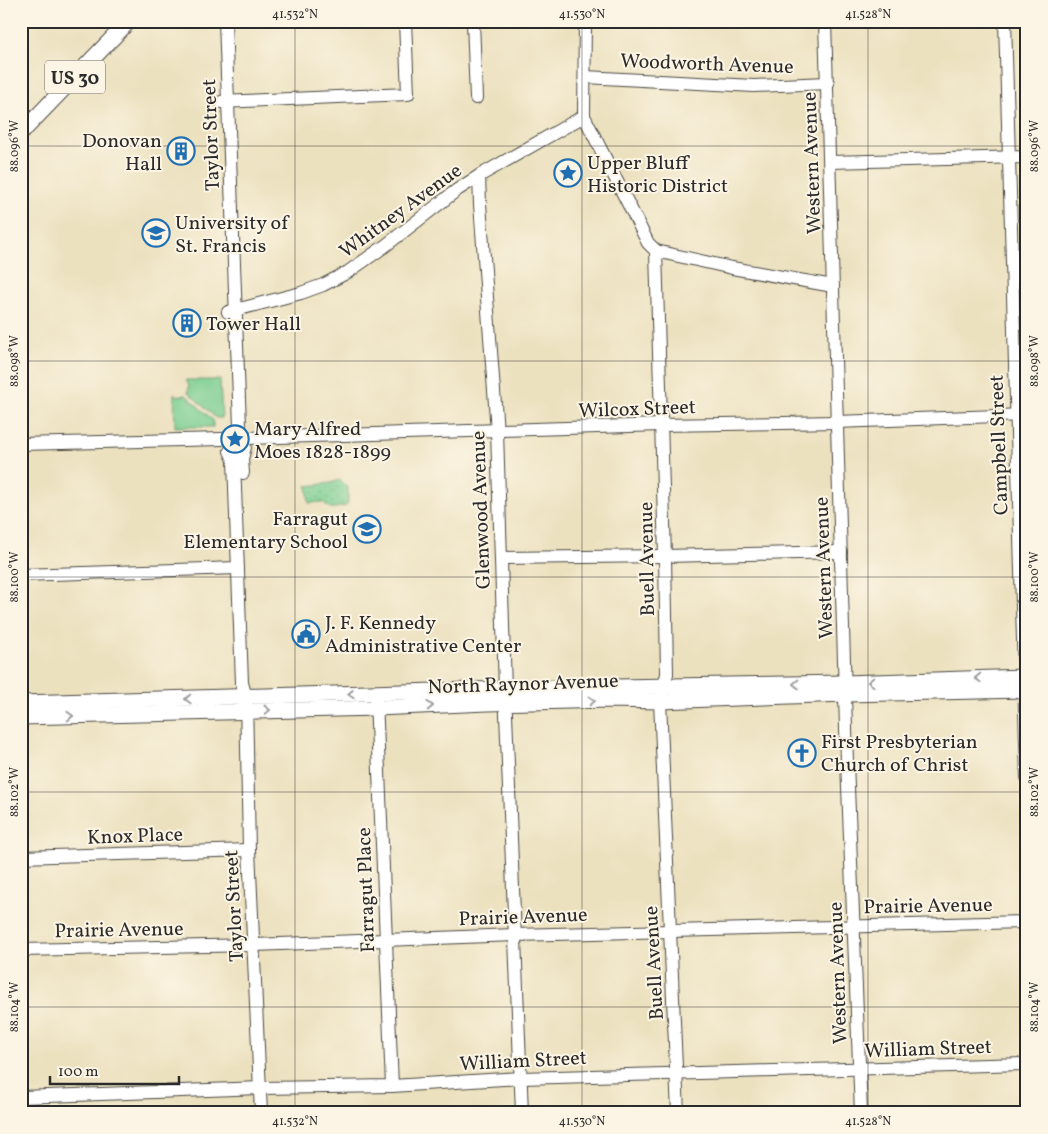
<svg xmlns="http://www.w3.org/2000/svg" width="1048" height="1134" font-family="Vollkorn,serif">
<style>
.green{fill:#79cd90;stroke:#527c5e}
.park{fill:url(#park-dots);stroke:#527c5e}
.lines{fill:none;stroke-linecap:round;stroke-linejoin:round}
.minor-casing{stroke:#484641;stroke-width:14}
.major-casing{stroke:#484641;stroke-width:17}
.minor{stroke:#fff;stroke-width:12}
.major{stroke:#fff;stroke-width:15}
.oneway{stroke:#a0a0a0}
.ticks{fill:none;stroke:#2b2b2b;stroke-width:1;stroke-opacity:0.45}
.labels{text-anchor:middle;stroke-width:4;stroke-linejoin:round;paint-order:stroke}
.shield{fill:#fcf5e5;stroke:#6a6863;stroke-width:1}
.shield-label{font-size:19px;font-weight:bold;fill:#2b2b2b}
.street-label{font-size:20px;fill:#2b2b2b;stroke:#fcf5e5}
.poi-label{font-size:20px;fill:#2b2b2b;stroke:#fcf5e5;text-anchor:start}
.neatline{fill:none;stroke:#2b2b2b;stroke-width:2}
.ticks-label{font-size:12px;text-anchor:middle;fill:#2b2b2b}
</style>
<defs>
<pattern id="park-dots" width="8" height="8" patternUnits="userSpaceOnUse" patternTransform="scale(1.25)"><rect width="8" height="8" fill="#79cd90"/><path d="M2 2h.1M6 6h.1" fill="none" stroke="#69b07c" stroke-width="1.8" stroke-linecap="round"/></pattern>
</defs>
<rect width="100%" height="100%" fill="#fcf5e5"/>
<filter id="ink" filterUnits="userSpaceOnUse"><feTurbulence type="fractalNoise" baseFrequency=".02" numOctaves="2"/><feDisplacementMap in="SourceGraphic" scale="10" xChannelSelector="R" yChannelSelector="G"/><feConvolveMatrix kernelMatrix="1 2 1 2 8 2 1 2 1" color-interpolation-filters="sRGB"/></filter>
<filter id="wash" filterUnits="userSpaceOnUse"><feTurbulence type="fractalNoise" baseFrequency=".0096" numOctaves="4" result="noise"/><feDisplacementMap in="SourceGraphic" scale="20" xChannelSelector="R" yChannelSelector="G"/><feGaussianBlur stdDeviation="1.12" result="paint"/><feColorMatrix in="noise" values="0 0 0 0 0 0 0 0 0 0 0 0 0 0 0 0 0 1.4 0 .05"/><feComposite in="paint" operator="in"/></filter>
<g filter="url(#wash)">
<rect width="100%" height="100%" fill="#ece1bf"/>
<g class="green">
<polygon points="186,380 220,380 222,418 216,418 188,392 189,386"/>
<polygon points="174,393 177,396 186,395 213,420 213,427 175,427"/>
</g>
<path class="park" d="M339,480L348,487V502L346,506C337,507 329,512 324,502L309,503L307,486L331,483Z"/>
</g>
<g filter="url(#ink)">
<g class="lines">
<g class="minor-casing">
<g id="minor">
<polyline points="225,21 240,426"/>
<polyline points="473,21 476,98"/>
<polyline points="585,21 584,116 648,243 656,251 665,556 667,674 660,701 678,1113"/>
<polyline points="825,21 847,762 861,1113"/>
<polyline points="1005,21 1027,777"/>
<polyline points="585,77 754,86 828,83"/>
<polyline points="221,102 408,94 405,21"/>
<polyline points="830,162 1027,157"/>
<polyline points="479,176 480,204 497,431 505,689 522,1113"/>
<polyline points="656,251 732,268 833,286"/>
<polyline points="228,312 301,293 323,285 348,272 385,246 457,190 479,176 584,116"/>
<polyline points="248,438 661,425 837,422 1027,415"/>
<polyline points="21,444 222,439"/>
<polyline points="230,451 234,460 242,683 246,697 249,850 261,1113"/>
<polyline points="243,473 242,459 245,447"/>
<polyline points="501,558 665,556 841,552"/>
<polyline points="21,575 238,568"/>
<polyline points="376,699 392,1086"/>
<polyline points="21,857 249,850"/>
<polyline points="21,950 254,945 515,935 1027,922"/>
<polyline points="21,1097 261,1088 392,1086 521,1078 1027,1064"/>
</g>
</g>
<g class="major-casing">
<g id="major">
<polyline points="21,133 129,21"/>
<polyline points="21,703 505,689 845,683 1027,677"/>
<polyline points="21,717 377,708 487,703 609,700 660,701 845,694 1027,690"/>
</g>
</g>
<use href="#minor" class="minor"/>
<use href="#major" class="major"/>
</g>
<defs><path id="oneway-chevron" d="M-2-3.5L2.5 0L-2 3.5" fill="none" stroke-width="1.6" stroke-linecap="round" stroke-linejoin="round" transform="scale(1.25)"/></defs>
<g class="oneway">
<use href="#oneway-chevron" transform="translate(978 678) rotate(178)"/>
<use href="#oneway-chevron" transform="translate(871 682) rotate(178)"/>
<use href="#oneway-chevron" transform="translate(796 684) rotate(179)"/>
<use href="#oneway-chevron" transform="translate(351 694) rotate(178)"/>
<use href="#oneway-chevron" transform="translate(188 699) rotate(178)"/>
<use href="#oneway-chevron" transform="translate(592 701) rotate(-1)"/>
<use href="#oneway-chevron" transform="translate(430 706) rotate(-2)"/>
<use href="#oneway-chevron" transform="translate(267 710) rotate(-1)"/>
<use href="#oneway-chevron" transform="translate(70 716) rotate(-2)"/>
</g>
</g>
<path class="ticks" d="M295,21V1113M582,21V1113M868,21V1113M21,146H1027M21,361H1027M21,577H1027M21,792H1027M21,1007H1027"/>
<defs>
<g id="building-ring" transform="scale(1.4375)"><circle r="9.5" fill="#fcf5e5" stroke="#1f6fb2" stroke-width="1.5"/><path d="M-4-6H4V6H1V3H-1V6H-4ZM-2.5-4.3h1.7v1.8h-1.7ZM.8-4.3h1.7v1.8H.8ZM-2.5-1h1.7V.8h-1.7ZM.8-1h1.7V.8H.8Z" fill="#1f6fb2"/></g>
<g id="sight-ring" transform="scale(1.4375)"><circle r="9.5" fill="#fcf5e5" stroke="#1f6fb2" stroke-width="1.5"/><path d="M0-6L1.8-2.2L6-1.7L2.9 1.2L3.7 5.4L0 3.3L-3.7 5.4L-2.9 1.2L-6-1.7L-1.8-2.2Z" fill="#1f6fb2"/></g>
<g id="university-ring" transform="scale(1.4375)"><circle r="9.5" fill="#fcf5e5" stroke="#1f6fb2" stroke-width="1.5"/><path d="M0-5L7-2L0 1L-7-2ZM-4 1L0 2.5L4 1V4Q0 6-4 4Z" fill="#1f6fb2"/></g>
<g id="school-ring" transform="scale(1.4375)"><circle r="9.5" fill="#fcf5e5" stroke="#1f6fb2" stroke-width="1.5"/><path d="M0-5L7-2L0 1L-7-2ZM-4 1L0 2.5L4 1V4Q0 6-4 4Z" fill="#1f6fb2"/></g>
<g id="civic-ring" transform="scale(1.4375)"><circle r="9.5" fill="#fcf5e5" stroke="#1f6fb2" stroke-width="1.5"/><path d="M-.6-6.5H3V-4.5H.6V-3L4-1V1h2V6H-6V1h2V-1L-.6-3ZM-1.2 2.5V6h2.4V2.5Z" fill="#1f6fb2"/></g>
<g id="church-ring" transform="scale(1.4375)"><circle r="9.5" fill="#fcf5e5" stroke="#1f6fb2" stroke-width="1.5"/><path d="M-1.2-6h2.4v3.5h3.3v2.4h-3.3V6h-2.4V-.1h-3.3v-2.4h3.3Z" fill="#1f6fb2"/></g>
</defs>
<g fill-rule="evenodd">
<use href="#building-ring" x="181" y="151"/>
<use href="#sight-ring" x="568" y="173"/>
<use href="#university-ring" x="156" y="233"/>
<use href="#building-ring" x="187" y="323"/>
<use href="#sight-ring" x="235" y="439"/>
<use href="#school-ring" x="367" y="529"/>
<use href="#civic-ring" x="306" y="634"/>
<use href="#church-ring" x="802" y="753"/>
</g>
<g class="labels">
<rect class="shield" x="45" y="60.5" width="60" height="33" rx="4"/>
<g class="shield-label">
<text x="75" y="84">US 30</text>
</g>
<g class="street-label">
<text transform="translate(707 63) rotate(2)" y="7">Woodworth Avenue</text>
<text transform="translate(210 135) rotate(-92)" y="7">Taylor Street</text>
<text transform="translate(811 163) rotate(-92)" y="7">Western Avenue</text>
<text transform="translate(400 210) rotate(-36)" y="7">Whitney Avenue</text>
<text transform="translate(637 408) rotate(-2)" y="7">Wilcox Street</text>
<text transform="translate(998 445) rotate(-92)" y="7">Campbell Street</text>
<text transform="translate(480 510) rotate(-92)" y="7">Glenwood Avenue</text>
<text transform="translate(646 559) rotate(-91)" y="7">Buell Avenue</text>
<text transform="translate(823 568) rotate(-92)" y="7">Western Avenue</text>
<text transform="translate(523 683) rotate(-2)" y="7">North Raynor Avenue</text>
<text transform="translate(135 835) rotate(-2)" y="7">Knox Place</text>
<text transform="translate(365 890) rotate(-92)" y="7">Farragut Place</text>
<text transform="translate(928 905) rotate(-1)" y="7">Prairie Avenue</text>
<text transform="translate(233 906) rotate(-93)" y="7">Taylor Street</text>
<text transform="translate(523 916) rotate(-2)" y="7">Prairie Avenue</text>
<text transform="translate(119 929) rotate(-1)" y="7">Prairie Avenue</text>
<text transform="translate(653 963) rotate(-93)" y="7">Buell Avenue</text>
<text transform="translate(837 973) rotate(-92)" y="7">Western Avenue</text>
<text transform="translate(928 1048) rotate(-2)" y="7">William Street</text>
<text transform="translate(523 1060) rotate(-3)" y="7">William Street</text>
</g>
<g class="poi-label">
<text x="162" y="147" text-anchor="end">Donovan<tspan x="162" dy="23">Hall</tspan></text>
<text x="587" y="169">Upper Bluff<tspan x="587" dy="23">Historic District</tspan></text>
<text x="175" y="229">University of<tspan x="175" dy="23">St. Francis</tspan></text>
<text x="206" y="330">Tower Hall</text>
<text x="254" y="435">Mary Alfred<tspan x="254" dy="23">Moes 1828-1899</tspan></text>
<text x="348" y="525" text-anchor="end">Farragut<tspan x="348" dy="23">Elementary School</tspan></text>
<text x="325" y="629">J. F. Kennedy<tspan x="325" dy="23">Administrative Center</tspan></text>
<text x="821" y="748">First Presbyterian<tspan x="821" dy="23">Church of Christ</tspan></text>
</g>
</g>
<rect width="1048" height="1134" fill="none" stroke="#fcf5e5" stroke-width="55"/>
<path d="M50 1076v8h129v-8" fill="none" stroke="#2b2b2b" stroke-width="2.5"/>
<text x="58" y="1076" font-size="15" fill="#2b2b2b" stroke="#fcf5e5" stroke-width="4" paint-order="stroke">100 m</text>
<rect x="28" y="28" width="992" height="1078" class="neatline"/>
<g class="ticks-label">
<text x="295" y="18">41.532°N</text>
<text x="582" y="18">41.530°N</text>
<text x="868" y="18">41.528°N</text>
<text transform="translate(1034 146) rotate(-90)" y="4">88.096°W</text>
<text transform="translate(14 146) rotate(-90)" y="4">88.096°W</text>
<text transform="translate(1034 361) rotate(-90)" y="4">88.098°W</text>
<text transform="translate(14 361) rotate(-90)" y="4">88.098°W</text>
<text transform="translate(1034 577) rotate(-90)" y="4">88.100°W</text>
<text transform="translate(14 577) rotate(-90)" y="4">88.100°W</text>
<text transform="translate(1034 792) rotate(-90)" y="4">88.102°W</text>
<text transform="translate(14 792) rotate(-90)" y="4">88.102°W</text>
<text transform="translate(1034 1007) rotate(-90)" y="4">88.104°W</text>
<text transform="translate(14 1007) rotate(-90)" y="4">88.104°W</text>
<text x="295" y="1125">41.532°N</text>
<text x="582" y="1125">41.530°N</text>
<text x="868" y="1125">41.528°N</text>
</g>
</svg>
